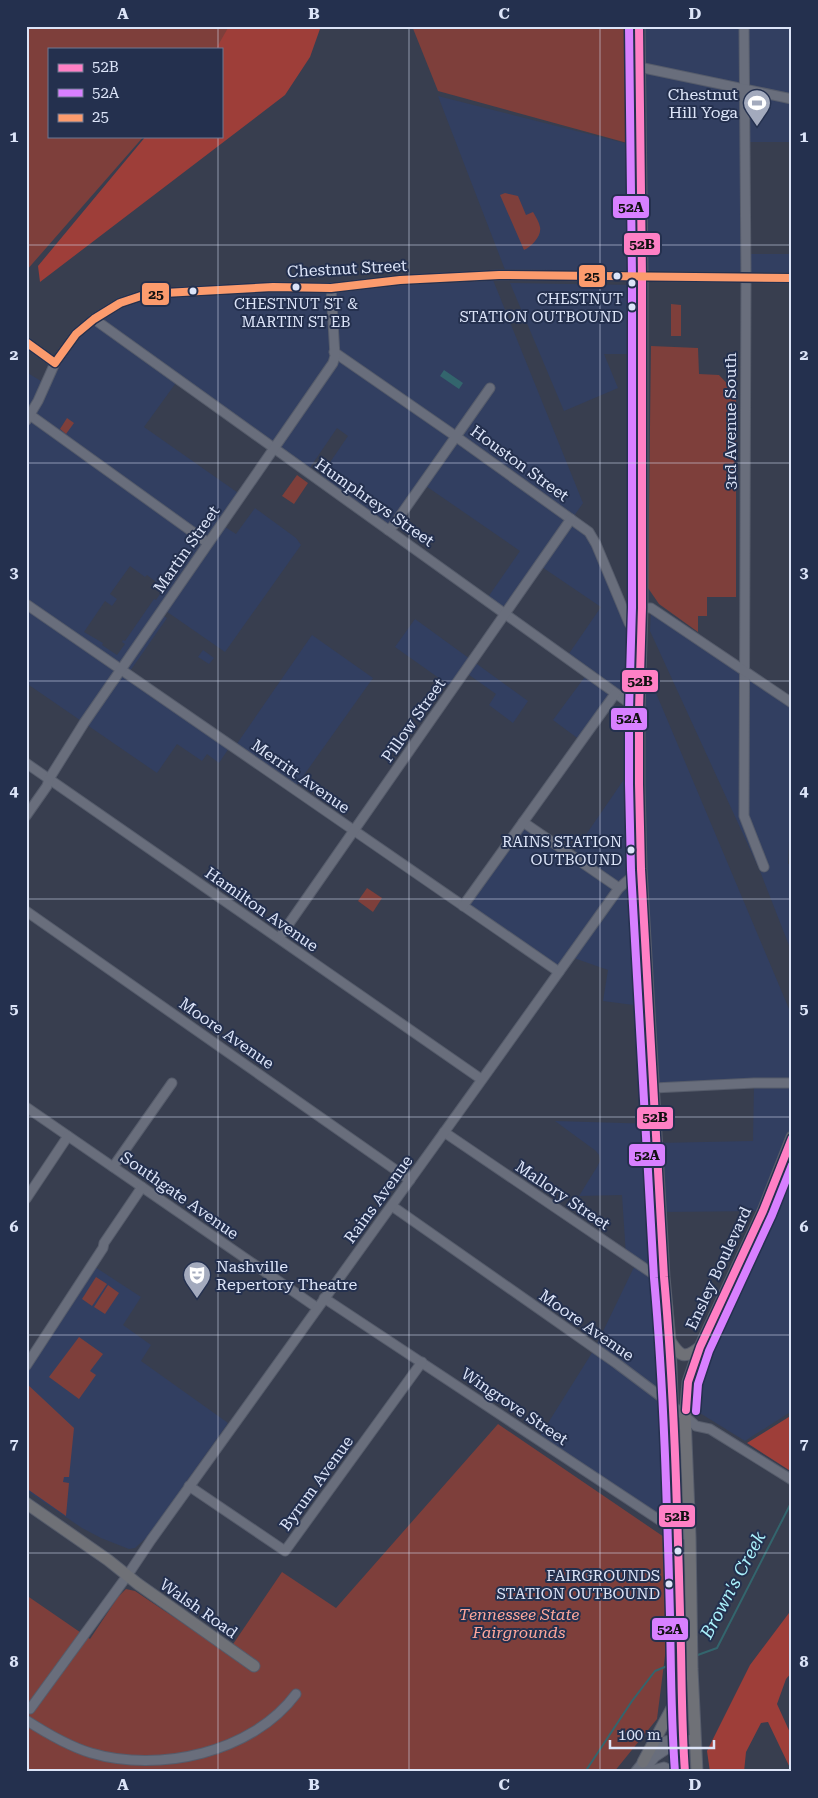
<svg xmlns="http://www.w3.org/2000/svg" width="818" height="1798" font-family="'Roboto Serif',serif">
<style>
.built{fill:#323f61;fill-rule:evenodd}
.green{fill:#7e3f3b}
.forest{fill:#9e3e39}
.water{fill:#33656d}
.lines{fill:none;stroke-linecap:round;stroke-linejoin:round}
.stream{stroke:#33656d;stroke-width:2}
.minor-casing{stroke:#565c6b;stroke-width:11}
.major-casing{stroke:#565c6b;stroke-width:13}
.minor{stroke:#696e7c;stroke-width:9}
.major{stroke:#6f7177;stroke-width:11}
.bus-1-casing{stroke:#24304e;stroke-width:11}
.bus-2-casing{stroke:#24304e;stroke-width:11}
.bus-3-casing{stroke:#24304e;stroke-width:11}
.bus-1{stroke:#ff80c5;stroke-width:8}
.bus-2{stroke:#d880ff;stroke-width:8}
.bus-3{stroke:#fc9b6d;stroke-width:8}
.grid{fill:none;stroke:#dce4f8;stroke-width:1;stroke-opacity:0.55}
.bus-dot{fill:#dce4f8;stroke:#24304e;stroke-width:2}
.labels{text-anchor:middle;stroke-width:4;stroke-linejoin:round;paint-order:stroke}
.bus-label{font-size:15px;fill:#dce4f8;stroke:#24304e;text-anchor:end}
.poi-label{font-size:16px;fill:#dce4f8;stroke:#24304e;text-anchor:end}
.street-label{font-size:16px;fill:#dce4f8;stroke:#24304e}
.park-label{font-size:16px;font-style:italic;fill:#fea69b;stroke:#24304e}
.water-label{font-size:18px;font-style:italic;fill:#abf2fc;stroke:#24304e}
.line-badge{stroke:#24304e;stroke-width:2}
.pale-badge-label{font-size:14px;text-anchor:middle;font-weight:bold;fill:#111}
.neatline{fill:none;stroke:#dce4f8;stroke-width:2}
.grid-label{font-size:16px;text-anchor:middle;font-weight:bold;fill:#dce4f8}
</style>
<rect width="100%" height="100%" fill="#383e4f"/>
<g class="built">
<polygon points="639,26 792,26 792,142 745,142 746,254 792,254 792,278 507,275 438,96 640,147"/>
<path d="M491,275L583,503L572,519L589,532L641,639L640,655L792,1016V1137L763,1211L661,1212L676,1531L538,1439L595,1348L636,1263L626,1256L622,1195L579,1196L597,1167L600,1161L599,1155L596,1151L555,1121L656,1124L657,1143L753,1141L754,1084L654,1088L649,1007L603,1001L608,970L571,957L559,972L463,906L523,822L572,855L627,775L638,783V710L615,694L580,740L553,720L587,674L566,658L601,607L539,565L505,614L486,600L520,551L423,484L388,530L318,480L348,436L337,428L307,472L178,380L144,427L241,495L222,525L236,534L255,508L296,538L301,545L225,652L163,609L160,614L167,618L128,674L231,745L219,763L207,754L202,761L177,744L157,773L26,683V372L46,384L76,334L141,296ZM130,566L145,577L147,575L164,588L156,600L154,599L125,641L123,640L122,642L125,644L117,655L102,645L103,643L84,632L105,601L112,606L117,599L110,594Z"/>
<polygon points="510,283 635,285 634,354 604,354 618,388 564,411"/>
<polygon points="651,608 792,703 792,774 788,864 792,864 792,953 760,871 650,631"/>
<polygon points="415,619 528,701 513,723 489,705 496,694 465,672 453,688 395,647"/>
<polygon points="312,635 373,678 294,789 234,748"/>
<polygon points="203,650 214,658 209,664 198,657"/>
<polygon points="792,1163 792,1411 745,1441 695,1410 697,1375"/>
<polygon points="92,1265 141,1297 123,1325 151,1345 141,1361 228,1423 147,1537 135,1548 129,1549 101,1538 82,1528 26,1490 26,1366"/>
</g>
<g class="green">
<polygon points="26,26 234,26 221,49 49,49 49,136 144,136 26,271"/>
<polygon points="412,26 631,26 631,144 438,91"/>
<path d="M505,193L518,196L526,215L533,212C536,217 539,222 540,227C542,236 531,247 524,250L500,195Z"/>
<polygon points="671,304 681,305 681,336 671,336"/>
<polygon points="651,346 698,348 699,374 719,375 736,393 736,597 707,597 707,616 698,616 698,632 659,604 648,588"/>
<polygon points="67,418 74,423 66,434 60,429"/>
<polygon points="297,475 308,483 294,504 282,496"/>
<polygon points="367,888 382,898 373,912 358,901"/>
<polygon points="96,1277 107,1284 92,1306 82,1299"/>
<polygon points="108,1285 119,1293 105,1314 94,1307"/>
<polygon points="79,1337 103,1354 90,1371 96,1375 79,1399 49,1377"/>
<polygon points="26,1383 74,1428 69,1477 64,1477 63,1482 69,1483 66,1516 26,1488"/>
<polygon points="498,1424 667,1539 668,1632 657,1719 614,1772 26,1772 26,1595 90,1639 118,1597 126,1589 135,1591 227,1653 282,1572 336,1608"/>
</g>
<g class="forest">
<polygon points="229,26 321,26 310,57 285,95 40,282 38,266 146,136 221,136 221,49 216,49"/>
<polygon points="792,1415 792,1472 747,1443"/>
<polygon points="792,1609 792,1672 786,1679 777,1704 792,1737 792,1772 768,1722 761,1723 746,1752 744,1772 710,1772 707,1751 750,1665"/>
</g>
<polygon class="water" points="444,370 463,383 459,389 440,376"/>
<g class="lines">
<g class="stream">
<polyline points="695,1656 717,1648 792,1501"/>
<polyline points="585,1772 632,1701 655,1671 677,1662"/>
</g>
<g class="minor-casing">
<g id="minor">
<polyline points="744,26 746,277 744,816 764,867"/>
<polyline points="639,67 792,99"/>
<polyline points="94,319 639,710"/>
<polyline points="26,342 55,363"/>
<polyline points="334,352 451,433 589,532 596,544 629,623 641,639"/>
<polyline points="30,415 208,543"/>
<polyline points="26,421 38,401 55,363 76,334 94,319 120,303 141,296 164,293 273,287 331,288 400,280 499,275 792,278"/>
<polyline points="388,530 393,526 490,388"/>
<polyline points="26,604 559,972"/>
<polyline points="642,608 651,608 792,703"/>
<polyline points="26,763 481,1079"/>
<polyline points="26,816 47,786 49,779 84,723 333,363 335,356 331,288"/>
<polyline points="523,822 619,888"/>
<polyline points="463,906 615,694"/>
<polyline points="26,911 410,1180"/>
<polyline points="279,938 571,519"/>
<polyline points="654,1088 754,1083 792,1083"/>
<polyline points="26,1107 316,1307"/>
<polyline points="444,1132 665,1282"/>
<polyline points="113,1167 172,1083"/>
<polyline points="26,1199 68,1136"/>
<polyline points="392,1206 616,1363 672,1405 696,1426 710,1429 792,1480"/>
<polyline points="324,1298 676,1531 690,1537"/>
<polyline points="26,1366 103,1248 104,1243 142,1187"/>
<polyline points="189,1486 285,1551 422,1362"/>
<path d="M30,1709L127,1576L151,1540C307,1322 464,1106 619,888L641,869"/>
<path d="M26,1720C46,1733 68,1746 91,1753C159,1773 252,1753 296,1694"/>
<polyline points="645,1769 655,1757 679,1741"/>
<polyline points="635,1772 652,1751 665,1741 673,1739 679,1741 695,1739"/>
<polyline points="646,1772 664,1767 675,1772"/>
</g>
</g>
<g class="major-casing">
<g id="major">
<polyline points="639,26 642,277 642,608 639,710 639,784 641,869 664,1277 670,1341 680,1614 682,1728 685,1772"/>
<path d="M670,1341C680,1356 684,1360 700,1347"/>
<polyline points="26,1503 108,1560 138,1584 254,1666"/>
<polyline points="643,1762 680,1693"/>
<polyline points="697,1772 692,1669 690,1537 685,1416 688,1382 700,1347 763,1211 792,1137"/>
</g>
</g>
<use href="#minor" class="minor"/>
<use href="#major" class="major"/>
<g class="bus-1-casing">
<g id="bus-1">
<path d="M639,26L642,277V608L639,710V784L641,869L664,1277C674,1389 677,1501 680,1613C682,1666 681,1719 685,1772"/>
<polyline points="686,1410 688,1382 700,1347 763,1211 792,1138"/>
</g>
</g>
<g class="bus-2-casing">
<g id="bus-2">
<path d="M629,26L632,277V608L629,710V784L631,870L654,1278C664,1390 667,1503 670,1616C671,1668 671,1720 675,1772"/>
<polyline points="696,1411 698,1384 709,1351 772,1215 792,1165"/>
</g>
</g>
<g class="bus-3-casing">
<polyline id="bus-3" points="26,342 55,363 76,334 94,319 120,303 141,296 164,293 273,287 331,288 400,280 499,275 792,278"/>
</g>
<use href="#bus-1" class="bus-1"/>
<use href="#bus-2" class="bus-2"/>
<use href="#bus-3" class="bus-3"/>
</g>
<path class="grid" d="M218,26V49M409,26V1772M600,26V1772M218,136V1772M26,245H792M26,463H792M26,681H792M26,899H792M26,1117H792M26,1335H792M26,1553H792"/>
<defs>
<g id="stadium-pin" transform="scale(1.4375)"><path d="M0 17L-7.5 6A9.5 9.5 0 1 1 7.5 6Z" fill="#a3aabd" stroke="#24304e"/><path d="M0-5a6.5 5 0 1 0 0 10a6.5 5 0 1 0 0-10ZM-3.5-1.8h7v3.6h-7Z" fill="#fff"/></g>
<g id="theatre-pin" transform="scale(1.4375)"><path d="M0 17L-7.5 6A9.5 9.5 0 1 1 7.5 6Z" fill="#a3aabd" stroke="#24304e"/><path d="M-5-5.5Q0-4 5-5.5V0Q5 5 0 6Q-5 5-5 0ZM-3.3-2.5H-1v1.5H-3.3ZM1-2.5H3.3v1.5H1ZM-2.8 1Q0 5.5 2.8 1Z" fill="#fff"/></g>
</defs>
<g fill-rule="evenodd">
<use href="#stadium-pin" x="757" y="103"/>
<use href="#theatre-pin" x="197" y="1275"/>
</g>
<g class="bus-dot">
<circle cx="617" cy="276" r="4.5"/>
<circle cx="632" cy="283" r="4.5"/>
<circle cx="296" cy="287" r="4.5"/>
<circle cx="193" cy="291" r="4.5"/>
<circle cx="632" cy="307" r="4.5"/>
<circle cx="631" cy="850" r="4.5"/>
<circle cx="678" cy="1551" r="4.5"/>
<circle cx="669" cy="1584" r="4.5"/>
</g>
<g class="labels">
<g class="bus-label">
<text x="623" y="304">CHESTNUT<tspan x="623" dy="18">STATION OUTBOUND</tspan></text>
<text x="296" y="309" text-anchor="middle">CHESTNUT ST &amp;<tspan x="296" dy="18">MARTIN ST EB</tspan></text>
<text x="622" y="847">RAINS STATION<tspan x="622" dy="18">OUTBOUND</tspan></text>
<text x="660" y="1581">FAIRGROUNDS<tspan x="660" dy="18">STATION OUTBOUND</tspan></text>
</g>
<g class="poi-label">
<text x="738" y="100">Chestnut<tspan x="738" dy="18">Hill Yoga</tspan></text>
<text x="216" y="1272" text-anchor="start">Nashville<tspan x="216" dy="18">Repertory Theatre</tspan></text>
</g>
<g class="street-label">
<text transform="translate(347 268) rotate(-3)" y="6">Chestnut Street</text>
<text transform="translate(730 421) rotate(-90)" y="6">3rd Avenue South</text>
<text transform="translate(520 463) rotate(36)" y="6">Houston Street</text>
<text transform="translate(375 502) rotate(35)" y="6">Humphreys Street</text>
<text transform="translate(186 549) rotate(-55)" y="6">Martin Street</text>
<text transform="translate(413 720) rotate(-55)" y="6">Pillow Street</text>
<text transform="translate(301 776) rotate(35)" y="6">Merritt Avenue</text>
<text transform="translate(262 909) rotate(35)" y="6">Hamilton Avenue</text>
<text transform="translate(227 1033) rotate(35)" y="6">Moore Avenue</text>
<text transform="translate(180 1195) rotate(35)" y="6">Southgate Avenue</text>
<text transform="translate(563 1195) rotate(34)" y="6">Mallory Street</text>
<text transform="translate(378 1199) rotate(-54)" y="6">Rains Avenue</text>
<text transform="translate(718 1268) rotate(-65)" y="6">Ensley Boulevard</text>
<text transform="translate(587 1325) rotate(35)" y="6">Moore Avenue</text>
<text transform="translate(515 1406) rotate(34)" y="6">Wingrove Street</text>
<text transform="translate(316 1483) rotate(-54)" y="6">Byrum Avenue</text>
<text transform="translate(199 1608) rotate(35)" y="6">Walsh Road</text>
</g>
<g class="park-label">
<text x="519" y="1620">Tennessee State<tspan x="519" dy="18">Fairgrounds</tspan></text>
</g>
<g class="water-label">
<text transform="translate(733 1585) rotate(-62)" y="6">Brown's Creek</text>
</g>
</g>
<g class="line-badge">
<rect x="612" y="195" width="38" height="24" rx="5" fill="#d880ff"/>
<rect x="623" y="232" width="38" height="24" rx="5" fill="#ff80c5"/>
<rect x="578" y="264" width="28" height="24" rx="5" fill="#fc9b6d"/>
<rect x="141" y="282" width="29" height="24" rx="5" fill="#fc9b6d"/>
<rect x="621" y="669" width="38" height="24" rx="5" fill="#ff80c5"/>
<rect x="610" y="707" width="38" height="24" rx="5" fill="#d880ff"/>
<rect x="636" y="1106" width="38" height="24" rx="5" fill="#ff80c5"/>
<rect x="628" y="1143" width="38" height="24" rx="5" fill="#d880ff"/>
<rect x="658" y="1504" width="38" height="24" rx="5" fill="#ff80c5"/>
<rect x="651" y="1617" width="38" height="24" rx="5" fill="#d880ff"/>
</g>
<g class="pale-badge-label">
<text x="631" y="212">52A</text>
<text x="642" y="249">52B</text>
<text x="592" y="281">25</text>
<text x="156" y="299">25</text>
<text x="640" y="686">52B</text>
<text x="629" y="723">52A</text>
<text x="655" y="1122">52B</text>
<text x="647" y="1160">52A</text>
<text x="677" y="1521">52B</text>
<text x="670" y="1634">52A</text>
</g>
<rect width="818" height="1798" fill="none" stroke="#24304e" stroke-width="55"/>
<rect x="48" y="48" width="175" height="90" fill="#24304e" stroke="#6e7892"/>
<rect x="58" y="64" width="25" height="8" fill="#ff80c5" stroke="#6e7892"/>
<text x="92" y="72" font-size="15" fill="#dce4f8">52B</text>
<rect x="58" y="89" width="25" height="8" fill="#d880ff" stroke="#6e7892"/>
<text x="92" y="98" font-size="15" fill="#dce4f8">52A</text>
<rect x="58" y="114" width="25" height="8" fill="#fc9b6d" stroke="#6e7892"/>
<text x="92" y="122" font-size="15" fill="#dce4f8">25</text>
<path d="M610 1740v8h104v-8" fill="none" stroke="#dce4f8" stroke-width="2.5"/>
<text x="618" y="1740" font-size="15" fill="#dce4f8" stroke="#24304e" stroke-width="4" paint-order="stroke">100 m</text>
<rect x="28" y="28" width="762" height="1742" class="neatline"/>
<g class="grid-label">
<text x="123" y="19">A</text>
<text x="314" y="19">B</text>
<text x="504" y="19">C</text>
<text x="695" y="19">D</text>
<text x="14" y="142">1</text>
<text x="804" y="142">1</text>
<text x="14" y="360">2</text>
<text x="804" y="360">2</text>
<text x="14" y="578">3</text>
<text x="804" y="578">3</text>
<text x="14" y="796">4</text>
<text x="804" y="796">4</text>
<text x="14" y="1014">5</text>
<text x="804" y="1014">5</text>
<text x="14" y="1232">6</text>
<text x="804" y="1232">6</text>
<text x="14" y="1449">7</text>
<text x="804" y="1449">7</text>
<text x="14" y="1667">8</text>
<text x="804" y="1667">8</text>
<text x="123" y="1790">A</text>
<text x="314" y="1790">B</text>
<text x="504" y="1790">C</text>
<text x="695" y="1790">D</text>
</g>
</svg>
